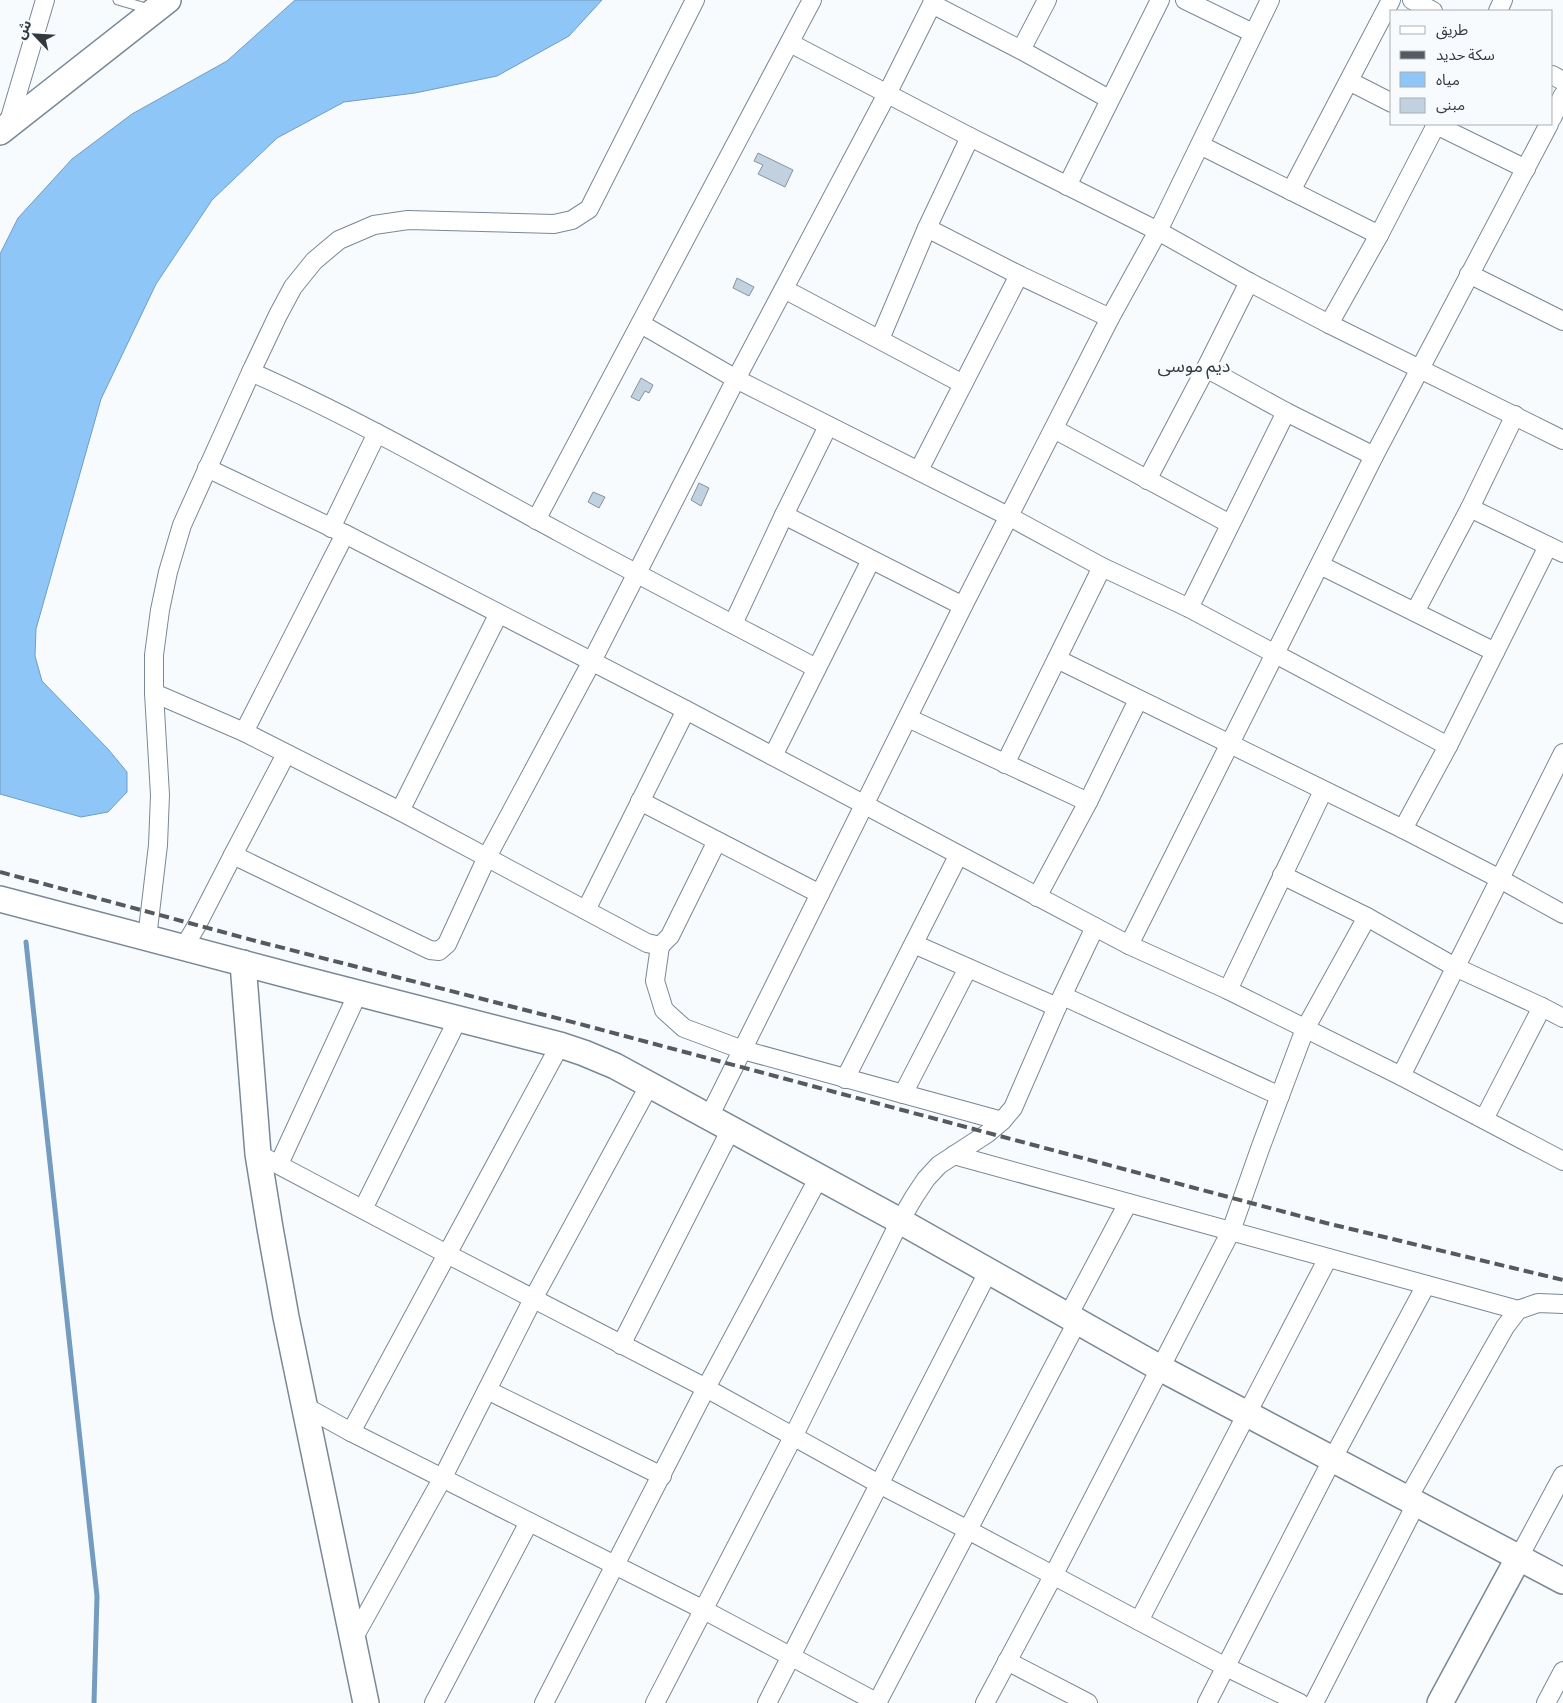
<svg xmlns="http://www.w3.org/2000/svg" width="1563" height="1703" font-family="'Crimson Pro','Noto Sans Arabic',serif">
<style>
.water{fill:#8ec6f7;stroke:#739cc0}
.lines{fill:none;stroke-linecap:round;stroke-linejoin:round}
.stream{stroke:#739cc0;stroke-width:5}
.building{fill:#c1d1e0;stroke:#8493a1}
.lane-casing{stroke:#798896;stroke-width:11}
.street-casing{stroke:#798896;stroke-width:20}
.secondary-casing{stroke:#798896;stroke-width:28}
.lane{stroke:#fff;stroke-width:9}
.street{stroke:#fff;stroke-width:18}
.secondary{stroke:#fff;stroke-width:25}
.rail{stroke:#555a60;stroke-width:4;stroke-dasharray:10 5;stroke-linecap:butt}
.labels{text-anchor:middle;stroke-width:5;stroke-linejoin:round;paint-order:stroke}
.quarter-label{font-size:18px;fill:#33393f;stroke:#f8fbfe}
</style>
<rect width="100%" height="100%" fill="#f8fbfe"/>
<polygon class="water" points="295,0 602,0 569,36 497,76 415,93 344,102 277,138 212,200 156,284 101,399 36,629 35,656 42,681 108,749 127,772 127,792 108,812 81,817 0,794 0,254 18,218 72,159 132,114 227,61"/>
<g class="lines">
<polyline class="stream" points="26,942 97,1596 94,1703"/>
</g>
<g class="building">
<polygon points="758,153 793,170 785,187 758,174 763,165 754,161"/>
<polygon points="737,278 754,287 749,296 733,288"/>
<polygon points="641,378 653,385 649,393 645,391 639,401 631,397"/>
<polygon points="699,483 709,488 701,506 691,500"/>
<polygon points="593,492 605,497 599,508 588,502"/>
</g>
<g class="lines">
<g class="lane-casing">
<polyline id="lane" points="118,0 149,9"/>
</g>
<g class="street-casing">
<g id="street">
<polyline points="1185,0 1253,33"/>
<polyline points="1412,0 1433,11"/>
<polyline points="932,4 1021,50 1109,99"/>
<polyline points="1498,11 1503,0"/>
<polyline points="790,43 970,137 1158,231 1249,282 1329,324 1563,440"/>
<polyline points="1021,50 1047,0"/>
<polyline points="1552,75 1563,81"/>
<polyline points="1349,81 1392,103"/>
<polyline points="1552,118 1563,95"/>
<polyline points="1434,124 1526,169"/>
<polyline points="8,125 45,0"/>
<polyline points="1200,145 1379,235"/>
<polyline points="1067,186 1160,0"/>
<polyline points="1291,191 1391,0"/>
<polyline points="927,228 1019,275 1110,318"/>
<polyline points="1469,274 1563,321"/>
<polyline points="784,289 963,384"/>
<polyline points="641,324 736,379 1010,517 1102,567 1189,608 1448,746"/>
<polyline points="1329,324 1379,235 1436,125"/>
<polyline points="880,339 927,228 970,137"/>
<polyline points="1206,368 1286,412 1374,456"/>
<polyline points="251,372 278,315 293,287 314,261 339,240 374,225 408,220 554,224 572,220 589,209 695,0"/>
<polyline points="1054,429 1230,524"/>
<polyline points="207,468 345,534 686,710 1129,945 1228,990 1401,1076 1563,1161"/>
<polyline points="919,470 1019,275"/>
<polyline points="1147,480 1206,368 1249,282"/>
<polyline points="1470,508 1563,553"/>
<polyline points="784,515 963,606"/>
<polyline points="536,520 812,0"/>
<polyline points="331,528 377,433"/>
<polyline points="1320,565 1495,652"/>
<polyline points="1189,608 1286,412"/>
<polyline points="1415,612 1470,508 1515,415"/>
<polyline points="733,624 784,515 828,426"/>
<polyline points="1057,659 1403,829 1500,879 1563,914"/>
<polyline points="154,693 244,732 400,811 647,943 660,946 670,936 717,841"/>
<polyline points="908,718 1088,802"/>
<polyline points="244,732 345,534"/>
<polyline points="286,754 233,855 430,950 439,951 447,944 487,857 591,663 736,379 887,94 934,0"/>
<polyline points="773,756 871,560"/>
<polyline points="1005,764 1102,567"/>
<polyline points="640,801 820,894"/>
<polyline points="400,811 498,615"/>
<polyline points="1403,829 1448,746 1548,546"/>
<polyline points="1282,875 1367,917 1455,967 1542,1007 1563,1018"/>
<polyline points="1037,897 1088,802 1138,700"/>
<polyline points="586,910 686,710"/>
<path d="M147,938L158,845L160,795L154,693V655L160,610L168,572L182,525L251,372C357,419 458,477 559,532C644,578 731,623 816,668"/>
<polyline points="914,944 1057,1007"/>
<polyline points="1129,945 1374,456 1549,124"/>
<polyline points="660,946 655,981 664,1010 684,1028 743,1050 1002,1121"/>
<polyline points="184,947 197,925 233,855"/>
<polyline points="1228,990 1323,791"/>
<polyline points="1063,996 1280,1096"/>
<polyline points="1401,1076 1563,753"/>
<polyline points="845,1079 958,856"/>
<polyline points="903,1094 968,968"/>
<polyline points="709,1117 963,606 1110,318 1158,231 1270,0"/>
<polyline points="1484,1119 1542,1007"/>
<polyline points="258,1154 447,1254 706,1388 879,1484 968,1530 1139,1621 1226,1667 1300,1703"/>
<polyline points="954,1155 1518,1310"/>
<polyline points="279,1164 358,993"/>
<polyline points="363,1209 458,1019"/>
<polyline points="1068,1316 1128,1203"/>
<polyline points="621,1345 731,1129"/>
<polyline points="487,1390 662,1476"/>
<polyline points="304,1406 351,1432 560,1045"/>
<polyline points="351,1432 704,1610 878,1703"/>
<polyline points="1408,1498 1505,1327 1518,1310 1538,1303 1563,1304"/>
<polyline points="1519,1557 1563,1475"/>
<polyline points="1139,1621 1328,1258"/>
<polyline points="353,1639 442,1479 533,1299 650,1084"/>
<polyline points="1007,1661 1088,1703"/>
<polyline points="434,1703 529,1522"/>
<polyline points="544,1703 706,1388 819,1177"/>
<polyline points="655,1703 793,1437 900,1221 914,1197 926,1179 939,1165 988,1133 1002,1121 1013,1108 1057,1007 1095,927"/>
<polyline points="767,1703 988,1272"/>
<polyline points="877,1703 1077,1322"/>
<polyline points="985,1703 1053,1576 1231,1231 1261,1146 1305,1029 1367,917"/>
<polyline points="1207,1703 1333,1458 1426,1285"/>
<polyline points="1314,1703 1417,1502"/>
<polyline points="1546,1703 1563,1671"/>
</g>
</g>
<g class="secondary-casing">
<g id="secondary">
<polyline points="0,132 168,0"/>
<polyline points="0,899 299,978 560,1045 584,1053 615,1066 900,1221 1160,1368 1563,1581"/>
<polyline points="243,963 258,1154 270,1228 286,1317 366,1703"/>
<polyline points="1440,1703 1519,1557"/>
</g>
</g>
<use href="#lane" class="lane"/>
<use href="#street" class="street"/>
<use href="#secondary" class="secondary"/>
<polyline class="rail" points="0,872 256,941 576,1023 1326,1223 1563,1280"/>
</g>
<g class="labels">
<g class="quarter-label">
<text x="1194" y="372">ديم موسى</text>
</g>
</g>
<rect x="1390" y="10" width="162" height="115" fill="#f8fbfe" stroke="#a9adb2"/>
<rect x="1400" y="26" width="25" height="8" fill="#ffffff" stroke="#a9adb2"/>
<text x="1436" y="35" font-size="15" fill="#33393f">طريق</text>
<rect x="1400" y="51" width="25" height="8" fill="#555a60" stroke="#a9adb2"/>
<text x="1436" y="60" font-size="15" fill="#33393f">سكة حديد</text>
<rect x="1400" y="72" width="25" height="15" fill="#8ec6f7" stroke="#a9adb2"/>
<text x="1436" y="85" font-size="15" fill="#33393f">مياه</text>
<rect x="1400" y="98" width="25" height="15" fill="#c1d1e0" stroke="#a9adb2"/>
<text x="1436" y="110" font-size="15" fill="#33393f">مبنى</text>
<g transform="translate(35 35) rotate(295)" stroke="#f8fbfe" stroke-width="4" paint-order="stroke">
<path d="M0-4L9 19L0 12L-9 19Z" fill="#33393f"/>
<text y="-8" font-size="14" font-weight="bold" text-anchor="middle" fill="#33393f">ش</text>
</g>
</svg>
